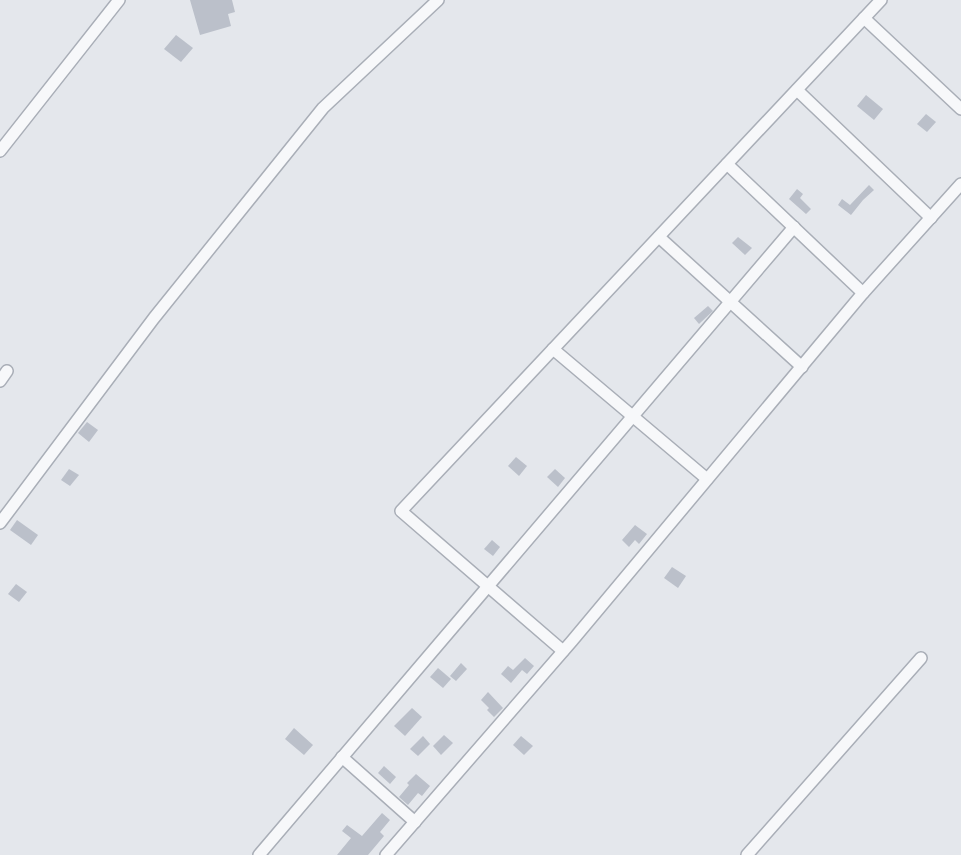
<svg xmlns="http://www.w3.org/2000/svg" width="961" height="855" font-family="'Asap Condensed',sans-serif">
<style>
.building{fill:#bbc0ca}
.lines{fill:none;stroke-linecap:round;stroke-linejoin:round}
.minor-casing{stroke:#a9aeb7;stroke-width:14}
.minor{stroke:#f7f8fa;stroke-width:11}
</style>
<rect width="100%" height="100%" fill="#e4e7ec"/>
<g class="building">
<polygon points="190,0 232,0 235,12 228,14 231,26 200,35"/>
<polygon points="176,35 193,48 181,62 164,49"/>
<polygon points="866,95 883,109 874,120 857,106"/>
<polygon points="926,114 936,122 927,132 917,124"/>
<polygon points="869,185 874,190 863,200 851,215 838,205 842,199 850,205"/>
<polygon points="797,189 803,194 800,198 811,209 806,214 789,199"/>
<polygon points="738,237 752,248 745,255 732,243"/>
<polygon points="708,306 713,311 699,324 694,318"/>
<polygon points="87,422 98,430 89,442 78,433"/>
<polygon points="516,457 527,466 519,476 508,466"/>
<polygon points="69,469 79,475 70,486 61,480"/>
<polygon points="555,469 565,478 558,487 547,477"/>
<polygon points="17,520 38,535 31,545 10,530"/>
<polygon points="635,525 647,534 639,544 635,540 629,547 622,540"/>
<polygon points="492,540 500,547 493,556 484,549"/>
<polygon points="672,567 686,576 678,588 664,578"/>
<polygon points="16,584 27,592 19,602 8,594"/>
<polygon points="525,658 534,666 527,674 522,670 511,683 501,674 508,666 513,670"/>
<polygon points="461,663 467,669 456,681 450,676"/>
<polygon points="438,668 451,679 443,688 430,677"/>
<polygon points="488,692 503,708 494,717 487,710 489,708 481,700"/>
<polygon points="412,708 422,717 405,736 394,726"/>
<polygon points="294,728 313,745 304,755 285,739"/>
<polygon points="444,735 453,743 441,755 433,746"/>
<polygon points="423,736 430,744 418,756 410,749"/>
<polygon points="521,736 533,746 524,755 513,745"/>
<polygon points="384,766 396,777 390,784 378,773"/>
<polygon points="416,774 430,786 422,796 418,793 408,805 399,797 409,785 407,783"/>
<polygon points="382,813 390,820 380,832 384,836 368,855 337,855 351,838 342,831 347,825 362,836"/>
</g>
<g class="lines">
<g class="minor-casing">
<g id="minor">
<polyline points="864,18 961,109"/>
<polyline points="797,90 931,218"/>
<polyline points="0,151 119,0"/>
<polyline points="727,164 863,293"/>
<polyline points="659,237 802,367"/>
<polyline points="553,349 707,479"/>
<polyline points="0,381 7,371"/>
<polyline points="0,523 154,318 323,108 438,0"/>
<polyline points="563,651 401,511 881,0"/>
<polyline points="342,757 415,822"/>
<polyline points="259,855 794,227"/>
<polyline points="386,855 572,641 863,293 961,184"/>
<polyline points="747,855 921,658"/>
</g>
</g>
<use href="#minor" class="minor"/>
</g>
</svg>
